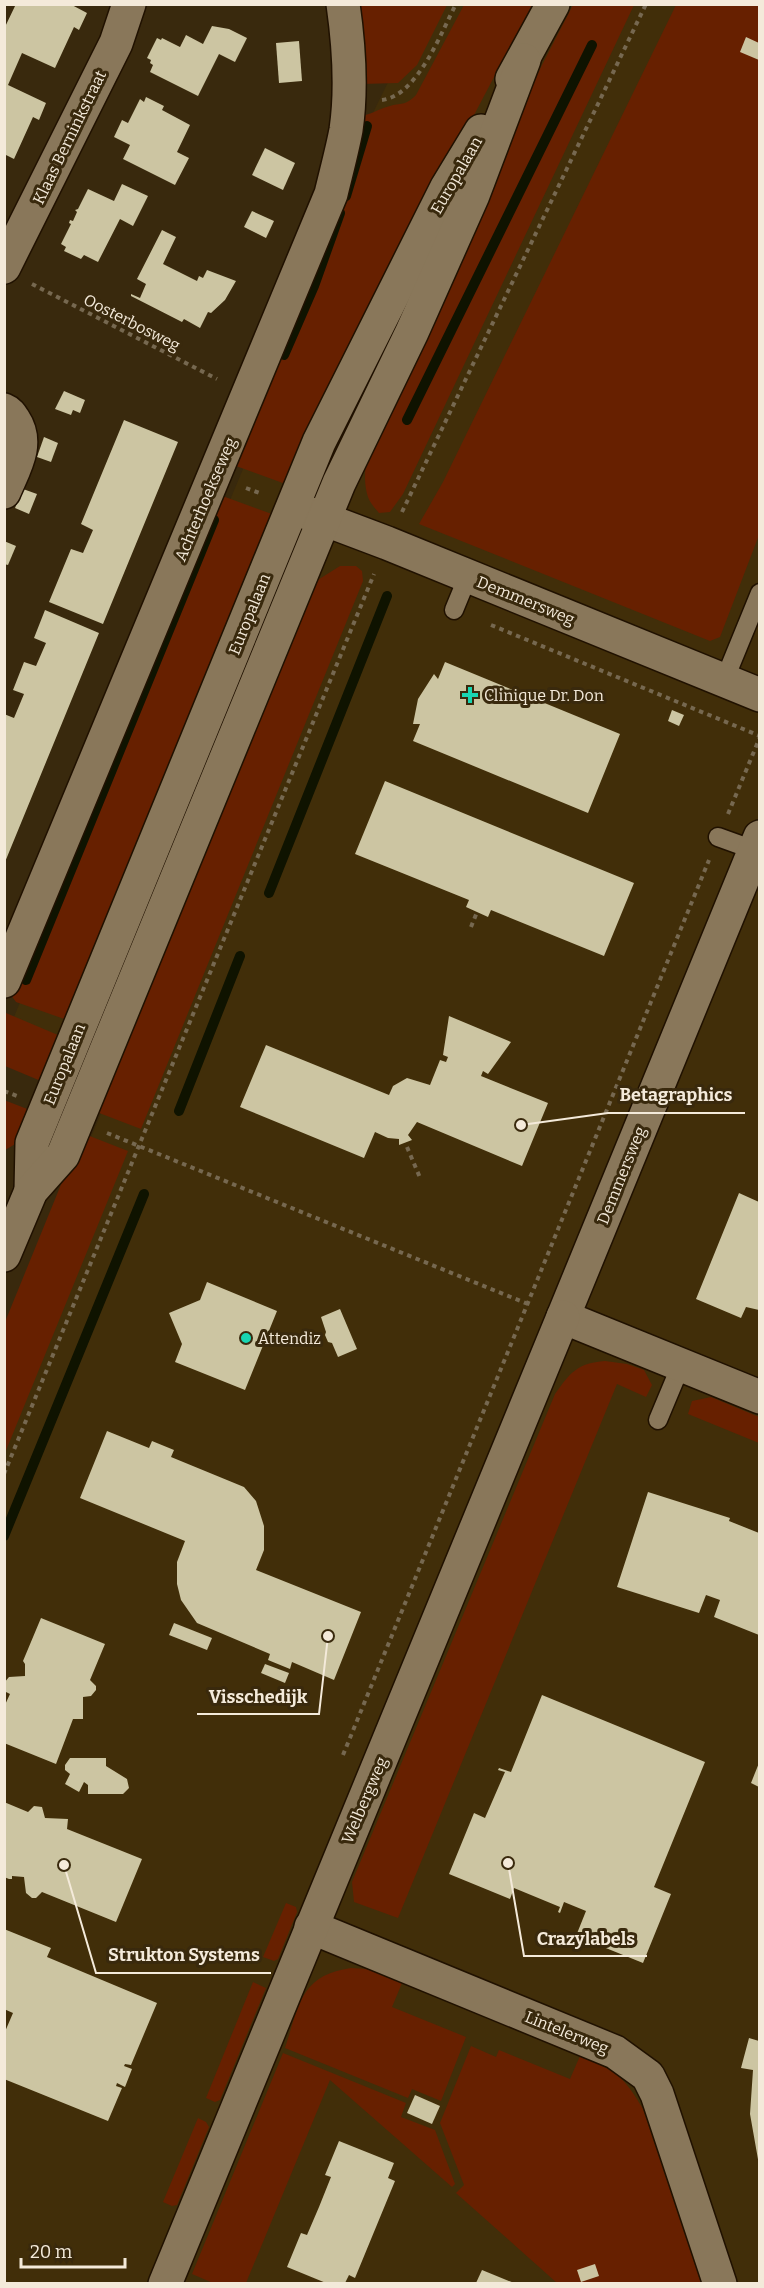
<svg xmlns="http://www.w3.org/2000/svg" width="764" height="2288" font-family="Bitter,serif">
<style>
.built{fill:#412e09}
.green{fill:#672000}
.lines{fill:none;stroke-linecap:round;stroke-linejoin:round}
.stream{stroke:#0f1300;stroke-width:10}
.building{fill:#ccc5a2}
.service-casing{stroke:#201100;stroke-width:21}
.minor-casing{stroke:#201100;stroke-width:36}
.tertiary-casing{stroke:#201100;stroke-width:36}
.path{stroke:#766850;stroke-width:4;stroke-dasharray:4.5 4.5;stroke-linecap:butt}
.service{stroke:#89775a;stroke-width:18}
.minor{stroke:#89775a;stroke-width:33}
.tertiary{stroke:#89775a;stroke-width:33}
.poi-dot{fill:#18d5b2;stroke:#39290d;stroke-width:2}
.labels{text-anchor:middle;stroke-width:6;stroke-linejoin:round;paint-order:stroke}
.street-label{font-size:16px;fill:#f4eada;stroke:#39290d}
.poi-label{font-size:16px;fill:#f4eada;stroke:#39290d;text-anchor:start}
.leader{fill:none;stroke:#f4eada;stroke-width:2}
.callout-dot{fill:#f4eada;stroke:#39290d;stroke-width:2}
.callout-label{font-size:18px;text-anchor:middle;font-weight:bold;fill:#f4eada;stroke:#39290d;stroke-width:6;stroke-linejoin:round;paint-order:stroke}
</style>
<rect width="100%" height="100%" fill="#39290d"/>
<polygon class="built" points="426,5 759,5 759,2283 5,2284 5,1342 121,1066 11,1024 353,206 369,121"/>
<g class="green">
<polygon points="352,5 447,5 417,65 398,83 361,84"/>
<path d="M464,5H532L436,187L291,486L236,466L234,456L358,117C370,115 378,109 390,106C404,102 405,106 416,95Z"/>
<path d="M573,5H634L403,494L390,512L379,513C375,508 370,503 368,497C361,476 368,453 373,433L541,67Z"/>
<polygon points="676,5 759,5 759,535 720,637 710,641 419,524 443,482"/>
<polygon points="217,494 280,517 70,1021 16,1002 11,995"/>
<polygon points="340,566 356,566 362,571 363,581 141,1129 94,1111 313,583"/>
<polygon points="6,1013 65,1038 48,1084 5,1066 4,1014"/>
<polygon points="4,1100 35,1112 17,1143 5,1150"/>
<polygon points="82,1133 128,1151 5,1453 5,1322"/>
<path d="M605,1361L627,1364L644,1370L652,1385L646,1397L617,1384L398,1918L354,1902L352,1882L555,1394C570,1373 577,1363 605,1361Z"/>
<polygon points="711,1397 759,1417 759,1443 688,1414 692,1401"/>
<polygon points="286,1903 296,1907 297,1912 278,1959 274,1961 263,1957"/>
<path d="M351,1968L367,1969L402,1983L392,2007L466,2037L441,2101L412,2089L408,2098L285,2048C299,2006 300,1975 351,1968Z"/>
<polygon points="253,1982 266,1988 220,2100 215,2102 206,2098"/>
<path d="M471,2046L496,2057L499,2050L570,2079L580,2056C616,2071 623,2075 643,2109L701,2283H557L456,2193L464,2185L440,2123Z"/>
<polygon points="283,2053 406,2103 401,2117 435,2130 455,2184 452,2187 330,2080 246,2283 213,2283 192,2274"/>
<polygon points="198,2118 206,2122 209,2127 177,2205 172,2206 163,2202"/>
</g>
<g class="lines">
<g class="stream">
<polyline points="346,196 367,126"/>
<polyline points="284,355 314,286 340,213"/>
<polyline points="407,420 592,45"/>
<polyline points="269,893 387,596"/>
<polyline points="26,980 214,520"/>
<polyline points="179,1111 240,956"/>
<polyline points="4,1536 144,1194"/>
</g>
</g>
<g class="building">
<polygon points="16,4 70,4 87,13 79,30 74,27 55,68 22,53 8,85 46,103 39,120 33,117 14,159 4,154 4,29"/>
<polygon points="212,26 229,29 247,38 235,62 219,54 198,96 150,72 153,65 150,63 151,60 147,58 157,38 161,40 162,38 180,47 186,35 203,44"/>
<polygon points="746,37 759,43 759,60 740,52"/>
<polygon points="299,41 302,81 279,83 276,43"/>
<polygon points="146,97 164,106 162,110 190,125 177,152 189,158 175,185 123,159 130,145 114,137 122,120 128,123 140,99 144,102"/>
<polygon points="265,148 295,163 283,190 252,175"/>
<polygon points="122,184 148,196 133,226 120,219 98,262 84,255 81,259 64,251 66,247 61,244 71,224 69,223 70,220 73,221 77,212 75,210 78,209 88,189 114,201"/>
<polygon points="252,211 274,221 266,238 244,227"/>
<polygon points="162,230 176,237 163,264 197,281 199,276 203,278 207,270 236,281 225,300 211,313 208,312 200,328 184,319 182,322 131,296 131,294 140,298 146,284 137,279"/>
<polygon points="64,391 85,400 80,413 73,410 71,415 55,409"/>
<polygon points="124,420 178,442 103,624 49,602 71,549 83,553 93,530 81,524"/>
<polygon points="44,437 58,443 51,462 37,457"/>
<polygon points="23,489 37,494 29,514 15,508"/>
<polygon points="4,541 16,546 8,565 4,564"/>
<polygon points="45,610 99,633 5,862 4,714 14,718 24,694 13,690 24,662 36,666 46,643 34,638"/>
<polygon points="445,662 620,734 588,813 413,741 420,724 413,724 418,699 434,674 438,679"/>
<polygon points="672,710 684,715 679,726 668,721"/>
<polygon points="385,781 634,883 604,956 491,910 488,917 466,907 469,900 355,854"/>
<polygon points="449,1016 511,1042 488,1074 483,1071 481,1076 548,1103 522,1166 417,1122 408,1135 412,1140 399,1145 399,1139 388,1138 375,1132 364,1158 240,1107 266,1045 389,1095 393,1086 407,1078 430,1085 440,1060 446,1062 448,1057 443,1055"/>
<polygon points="739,1193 759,1202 759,1310 746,1307 741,1318 696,1299"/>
<polygon points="207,1282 277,1311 245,1390 175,1362 182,1344 169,1313 200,1300"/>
<polygon points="340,1309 357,1349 338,1357 332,1343 328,1342 325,1335 326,1332 321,1317"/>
<polygon points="107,1431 149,1448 152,1441 174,1450 171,1457 244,1487 256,1501 264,1526 264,1550 256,1570 361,1612 334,1680 292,1662 290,1669 268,1660 270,1654 197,1623 181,1600 177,1584 177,1562 185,1541 80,1498"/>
<polygon points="648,1492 730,1518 729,1521 759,1533 759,1635 714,1617 720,1600 706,1595 699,1613 617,1587"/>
<polygon points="41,1618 105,1644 90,1680 96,1686 96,1690 91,1696 83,1697 83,1719 73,1719 56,1764 4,1743 4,1707 10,1694 6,1692 4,1683 9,1677 25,1676 25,1664 23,1661"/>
<polygon points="174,1623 212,1638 207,1650 169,1635"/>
<polygon points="265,1664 289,1673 285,1683 261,1673"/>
<polygon points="542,1695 705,1762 654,1887 671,1894 643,1963 576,1936 586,1911 564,1902 560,1913 558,1912 560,1907 514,1888 510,1899 449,1874 474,1813 485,1818 505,1772 498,1770 499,1768 511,1772"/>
<polygon points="70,1758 106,1758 106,1766 127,1779 129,1788 123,1794 88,1794 88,1785 84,1782 79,1792 65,1784 70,1774 65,1770 65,1765"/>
<polygon points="759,1763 759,1787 751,1783"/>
<polygon points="4,1802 28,1812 34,1806 42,1807 45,1818 68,1819 67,1829 142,1859 116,1922 42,1892 36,1898 32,1898 26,1893 24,1877 12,1876 12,1879 9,1879 4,1877"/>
<polygon points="4,1929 51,1948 47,1957 157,2003 131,2065 125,2064 124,2066 132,2069 125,2087 117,2083 116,2086 122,2088 108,2121 4,2079 4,2034 13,2013 4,2009"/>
<polygon points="749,2038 759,2041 759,2165 750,2114 753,2070 741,2068"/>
<polygon points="415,2095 440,2106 432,2124 407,2113"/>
<polygon points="339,2141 394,2163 388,2178 395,2181 355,2278 349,2275 345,2283 326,2283 287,2267 301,2233 307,2235 319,2207 331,2177 325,2175"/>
<polygon points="595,2264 599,2276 581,2282 577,2270"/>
<polygon points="482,2270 514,2283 476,2283"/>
</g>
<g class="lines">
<g class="service-casing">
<g id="service">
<polyline points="454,610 468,576"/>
<polyline points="724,681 760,593"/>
<polyline points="718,837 754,850"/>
<polyline points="658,1420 681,1365"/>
</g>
</g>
<g class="minor-casing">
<g id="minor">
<polyline points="4,267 116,43 129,4"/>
<path d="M4,410C9,412 11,415 14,420C30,444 14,468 4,492"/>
<polyline points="297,509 387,543 760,695"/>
<polyline points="760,837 563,1317 760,1397"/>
<path d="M4,981L331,194C336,173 342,151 346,130C352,89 349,46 343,4"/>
<polyline points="311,1927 615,2052 648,2076 657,2094 720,2284"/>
<polyline points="165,2284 563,1317"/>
</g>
</g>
<g class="tertiary-casing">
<g id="tertiary">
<polyline points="512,79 553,4"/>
<polyline points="31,1191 32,1143 319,442 447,187 481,131"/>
<polyline points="4,1255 31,1191 63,1155 339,483 412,332 473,195 524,60"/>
</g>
</g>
<g class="path">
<path d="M382,100C417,96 441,33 456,4"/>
<polyline points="32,284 217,379"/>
<polyline points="246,488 262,494"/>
<polyline points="402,512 646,4"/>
<polyline points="491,625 760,736"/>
<polyline points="728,814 760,737"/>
<polyline points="471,927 477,912"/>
<polyline points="4,1091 17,1096"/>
<polyline points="107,1133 528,1304"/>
<polyline points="407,1147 421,1180"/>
<polyline points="4,1474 374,574"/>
<polyline points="343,1755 709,860"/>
</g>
<use href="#service" class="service"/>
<use href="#minor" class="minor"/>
<use href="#tertiary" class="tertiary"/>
</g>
<g class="poi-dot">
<path d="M467 686h6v6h6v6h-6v6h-6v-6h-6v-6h6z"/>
<circle cx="246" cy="1338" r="6"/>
</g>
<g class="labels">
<g class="street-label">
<text transform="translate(69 137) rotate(-64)" y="6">Klaas Berninkstraat</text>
<text transform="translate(456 175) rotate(-60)" y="6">Europalaan</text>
<text transform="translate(132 322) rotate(27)" y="6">Oosterbosweg</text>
<text transform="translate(205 499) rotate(-67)" y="6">Achterhoekseweg</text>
<text transform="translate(526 600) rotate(22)" y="6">Demmersweg</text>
<text transform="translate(249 614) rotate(-68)" y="6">Europalaan</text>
<text transform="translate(64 1064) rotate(-68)" y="6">Europalaan</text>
<text transform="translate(621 1175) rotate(-68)" y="6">Demmersweg</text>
<text transform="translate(364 1800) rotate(-67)" y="6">Welbergweg</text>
<text transform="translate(567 2032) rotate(22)" y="6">Lintelerweg</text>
</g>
<g class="poi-label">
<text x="484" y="701">Clinique Dr. Don</text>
<text x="258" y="1344">Attendiz</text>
</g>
</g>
<path class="leader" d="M521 1125L608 1113H745M328 1636L319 1714H197M508 1863L524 1956H647M64 1865L96 1973H271"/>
<g class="callout-dot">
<circle cx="521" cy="1125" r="6"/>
<circle cx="328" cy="1636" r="6"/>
<circle cx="508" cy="1863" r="6"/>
<circle cx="64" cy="1865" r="6"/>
</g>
<g class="callout-label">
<text x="676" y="1101">Betagraphics</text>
<text x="258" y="1703">Visschedijk</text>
<text x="586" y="1945">Crazylabels</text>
<text x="184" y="1961">Strukton Systems</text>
</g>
<rect width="764" height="2288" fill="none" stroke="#f4eada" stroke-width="12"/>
<path d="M21 2258v9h104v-9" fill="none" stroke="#f4eada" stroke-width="3"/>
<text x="30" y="2258" font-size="18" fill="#f4eada" stroke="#39290d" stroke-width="4.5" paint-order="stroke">20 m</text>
</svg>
